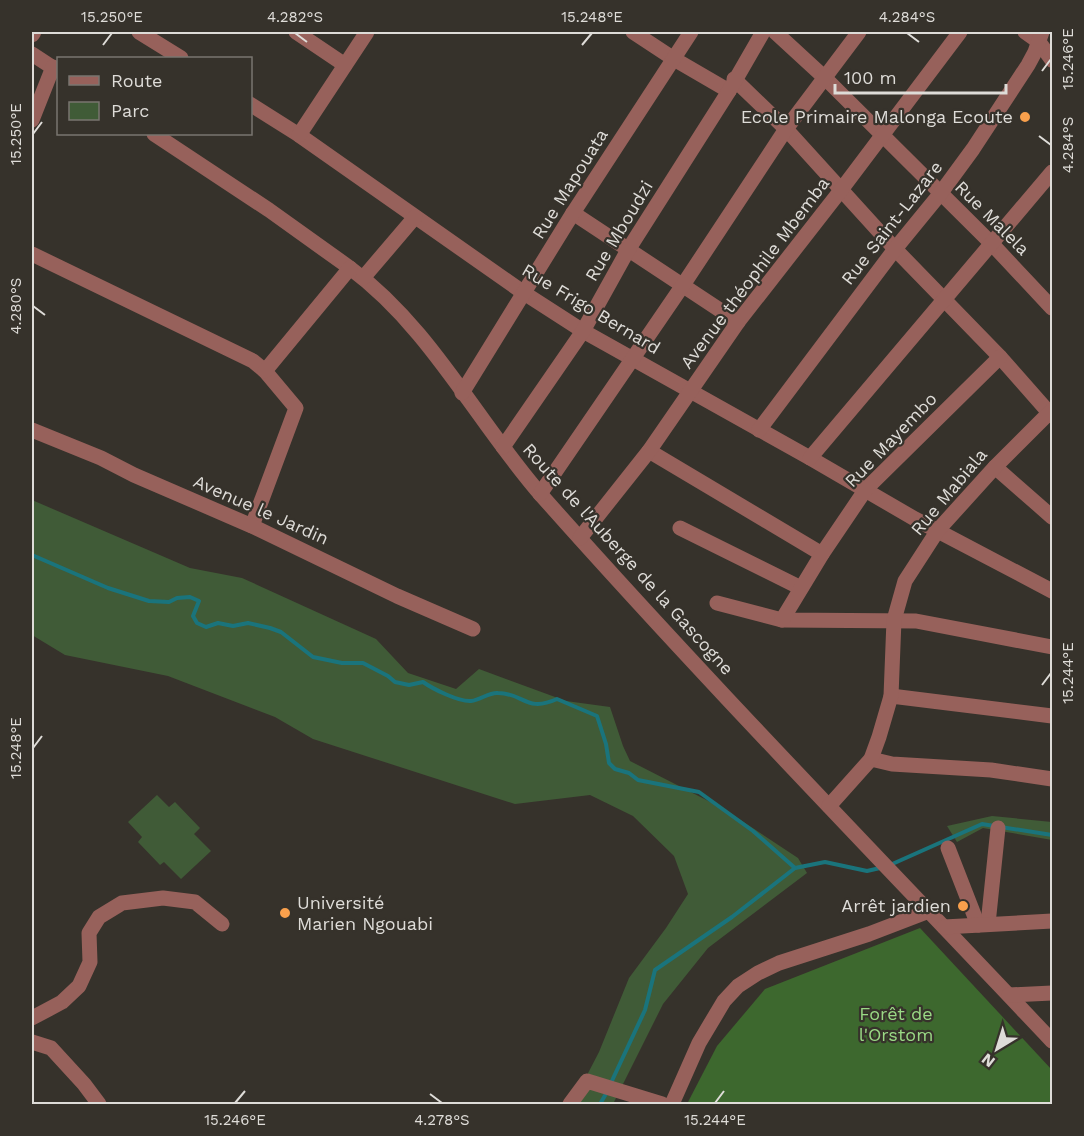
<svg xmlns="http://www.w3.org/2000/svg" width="1084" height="1136" font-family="'Work Sans',sans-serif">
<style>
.green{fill:#405b37}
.forest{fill:#3d682e}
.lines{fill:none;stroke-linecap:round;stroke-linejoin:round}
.stream{stroke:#1a747c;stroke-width:4}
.minor{stroke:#97615b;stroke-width:15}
.ticks{fill:none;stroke:#dedcd8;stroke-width:2}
.poi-dot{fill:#f9a04c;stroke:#36322b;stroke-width:2}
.labels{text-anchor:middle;stroke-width:4.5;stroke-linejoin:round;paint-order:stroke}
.poi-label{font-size:18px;fill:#dedcd8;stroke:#36322b;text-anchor:end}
.street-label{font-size:18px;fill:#dedcd8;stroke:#36322b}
.park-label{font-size:18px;fill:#9ad985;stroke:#36322b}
.neatline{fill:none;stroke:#dedcd8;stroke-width:2}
.ticks-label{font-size:15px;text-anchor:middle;fill:#dedcd8}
</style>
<rect width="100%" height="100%" fill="#36322b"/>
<g class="green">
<polygon points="32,500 190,568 242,578 376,639 408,673 456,689 479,669 566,701 610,707 623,746 630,761 724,809 798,858 807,873 708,948 663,1004 613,1104 572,1104 599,1052 629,978 666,928 688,894 674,856 633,816 590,795 515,804 313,739 275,717 168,676 65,655 32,635"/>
<polygon points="157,795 169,807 175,802 200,828 194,834 211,851 181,879 164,862 160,865 138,842 142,837 128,822"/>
<polygon points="992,816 1052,822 1052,840 983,828 957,842 947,826"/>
</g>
<polygon class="forest" points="920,928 1052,1070 1052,1104 687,1104 717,1046 765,989"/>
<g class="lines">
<g class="stream">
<path d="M32,555L108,588L149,601L169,602L177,598L190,597L199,601L193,616L197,623L206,627L218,623L233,626L248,623L270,628L281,632L313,657L342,663H363L388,676L395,682L409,685L423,682C433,689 459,702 471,701C481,700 489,692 498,693C524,693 526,713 557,699L597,716L606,744L609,763L615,769L629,773L638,780L699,792L753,831L795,868L825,862L867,871L880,868"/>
<polyline points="890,865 982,824 1052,835"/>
<polyline points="610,1085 645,1010 655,970 732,917 795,868"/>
<polyline points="600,1104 607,1092"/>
</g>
<g class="minor">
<polyline points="139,32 181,58"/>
<polyline points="296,32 345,65"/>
<polyline points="633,32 674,59 729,91"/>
<polyline points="775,32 825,78 992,244 1052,308"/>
<polyline points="1025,32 1039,42 1052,60"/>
<polyline points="32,35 34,32"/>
<polyline points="32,54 58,71"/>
<polyline points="734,79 786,129 895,249 1000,357 1052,416"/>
<polyline points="250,104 299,135 524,293 583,331 810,458 915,519 1052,591"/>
<polyline points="32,120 53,67"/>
<path d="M154,134L269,210L350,268C431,328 477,422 542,496C707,682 881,860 1052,1041"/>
<polyline points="299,135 367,32"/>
<polyline points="573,213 738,322"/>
<polyline points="32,254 253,361 265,371 296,408 252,526"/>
<polyline points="363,278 415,217"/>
<polyline points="265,371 350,268"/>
<polyline points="462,393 573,213 691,32"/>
<polyline points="32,430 101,458 134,475 252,526 397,596 473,629"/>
<polyline points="759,430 895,249 940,194 973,149 1028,65 1035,52 1042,32"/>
<polyline points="503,447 583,331 628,250 729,91 763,32"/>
<polyline points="649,451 822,554"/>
<polyline points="810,458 1052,172"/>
<polyline points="995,467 1052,517"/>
<polyline points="540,494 683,285 786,129 859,32"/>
<polyline points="680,528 801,588"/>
<polyline points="580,538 649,451 738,322 841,190 960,32"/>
<polyline points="717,603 782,620 916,621 1052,647"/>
<polyline points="782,620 822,554 866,489 1000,357"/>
<polyline points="891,696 1052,716"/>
<polyline points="871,759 892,764 991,770 1052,779"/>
<polyline points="829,806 871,759 879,737 891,696 894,620 905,581 938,530 995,467 1052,410"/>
<polyline points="948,848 978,925"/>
<polyline points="988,924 998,828"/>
<polyline points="944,927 1052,921"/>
<polyline points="1009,995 1052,993"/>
<polyline points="32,1018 62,1002 79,986 90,962 89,933 99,917 122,903 163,898 195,902 222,924"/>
<polyline points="32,1042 51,1048 84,1084 99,1104"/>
<polyline points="570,1104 587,1081 662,1104"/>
<polyline points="672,1104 699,1043 724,1001 738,986 758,973 779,963 869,934 929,911"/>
</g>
</g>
<path class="ticks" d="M295,33L307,42M907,33L919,42M103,45L112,33M582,45L592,33M1042,71L1051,59M33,134L42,122M1039,136L1051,145M33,306L45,315M1042,685L1051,673M33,748L42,736M430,1094L442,1103M235,1103L245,1091M715,1103L724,1091"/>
<g class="poi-dot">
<circle cx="1025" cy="117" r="6"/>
<circle cx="963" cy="906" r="6"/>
<circle cx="285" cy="913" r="6"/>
</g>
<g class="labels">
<g class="poi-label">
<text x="1013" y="123">Ecole Primaire Malonga Ecoute</text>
<text x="297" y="909" text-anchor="start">Université<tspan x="297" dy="21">Marien Ngouabi</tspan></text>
<text x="951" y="912">Arrêt jardien</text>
</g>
<g class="street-label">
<text transform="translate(570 184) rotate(-58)" y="6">Rue Mapouata</text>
<text transform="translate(992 218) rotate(45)" y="6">Rue Malela</text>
<text transform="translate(892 223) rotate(-52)" y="6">Rue Saint-Lazare</text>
<text transform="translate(619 231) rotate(-59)" y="6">Rue Mboudzi</text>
<text transform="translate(755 273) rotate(-53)" y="6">Avenue théophile Mbemba</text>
<text transform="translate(591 309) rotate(31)" y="6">Rue Frigo Bernard</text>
<text transform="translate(891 440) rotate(-46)" y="6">Rue Mayembo</text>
<text transform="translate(949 492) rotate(-50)" y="6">Rue Mabiala</text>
<text transform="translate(261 510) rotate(24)" y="6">Avenue le Jardin</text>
<text transform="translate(628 559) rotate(48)" y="6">Route de l'Auberge de la Gascogne</text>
</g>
<g class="park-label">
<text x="896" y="1020">Forêt de<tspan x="896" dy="21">l'Orstom</tspan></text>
</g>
</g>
<rect width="1084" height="1136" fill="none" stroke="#36322b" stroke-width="66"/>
<rect x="57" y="57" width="195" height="78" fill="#36322b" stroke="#797670" stroke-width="1.5"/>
<rect x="69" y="76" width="30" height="9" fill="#97615b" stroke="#797670" stroke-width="1.5"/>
<text x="111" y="87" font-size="18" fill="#dedcd8">Route</text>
<rect x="69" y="102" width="30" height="18" fill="#405b37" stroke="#797670" stroke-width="1.5"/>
<text x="111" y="117" font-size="18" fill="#dedcd8">Parc</text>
<g transform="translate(997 1049) rotate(218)" stroke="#36322b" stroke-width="4.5" paint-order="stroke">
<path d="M0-4.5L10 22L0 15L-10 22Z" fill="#dedcd8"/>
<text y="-9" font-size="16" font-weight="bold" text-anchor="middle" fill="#dedcd8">N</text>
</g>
<path d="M835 84v9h171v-9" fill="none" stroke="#dedcd8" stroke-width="3"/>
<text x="844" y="84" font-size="18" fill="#dedcd8" stroke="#36322b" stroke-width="4.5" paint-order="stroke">100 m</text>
<rect x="33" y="33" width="1018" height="1070" class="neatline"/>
<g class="ticks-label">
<text x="112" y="22">15.250°E</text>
<text x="295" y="22">4.282°S</text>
<text x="592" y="22">15.248°E</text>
<text x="907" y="22">4.284°S</text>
<text transform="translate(1068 59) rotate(-90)" y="5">15.246°E</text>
<text transform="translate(16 134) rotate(-90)" y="5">15.250°E</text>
<text transform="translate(1068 145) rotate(-90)" y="5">4.284°S</text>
<text transform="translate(16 306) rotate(-90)" y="5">4.280°S</text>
<text transform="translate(1068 673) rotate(-90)" y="5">15.244°E</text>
<text transform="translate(16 748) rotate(-90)" y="5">15.248°E</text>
<text x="235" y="1125">15.246°E</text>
<text x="442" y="1125">4.278°S</text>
<text x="715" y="1125">15.244°E</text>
</g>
</svg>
